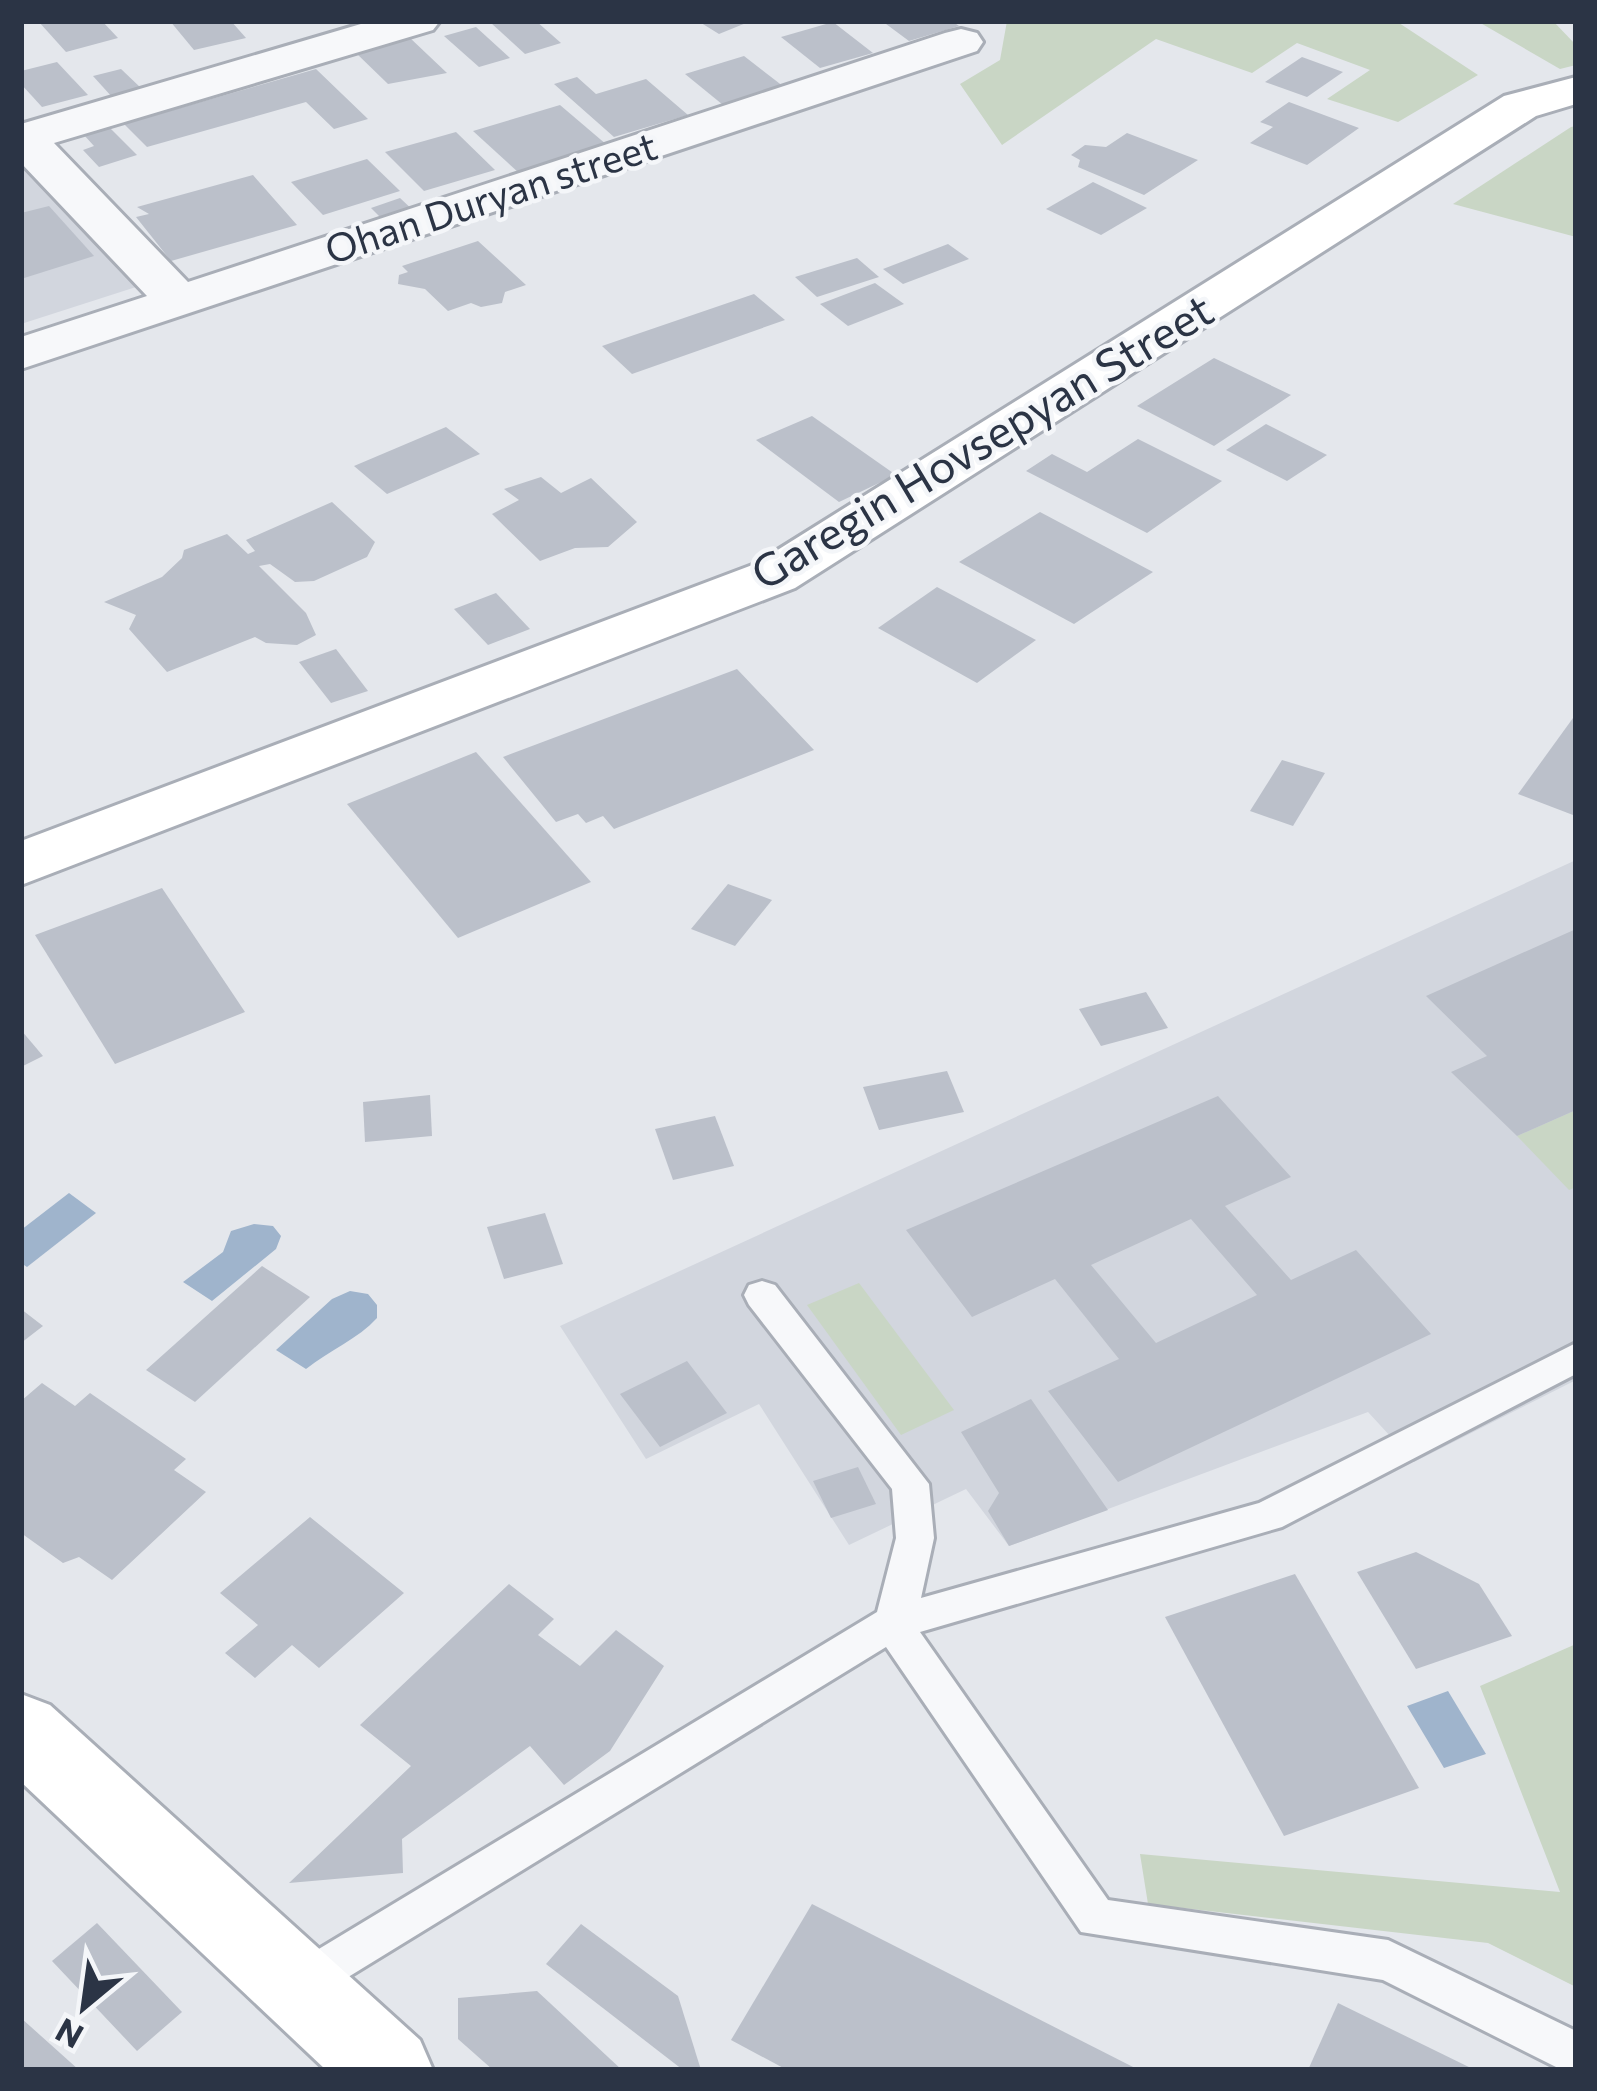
<svg xmlns="http://www.w3.org/2000/svg" width="1597" height="2091" font-family="Commissioner,sans-serif">
<style>
.built{fill:#d2d6de}
.green{fill:#c9d6c5}
.water{fill:#9fb4cc}
.building{fill:#bbc0ca;fill-rule:evenodd}
.lines{fill:none;stroke-linecap:round;stroke-linejoin:round}
.lane-casing{stroke:#a9aeb7;stroke-width:6}
.street-casing{stroke:#a9aeb7;stroke-width:6}
.secondary-casing{stroke:#a9aeb7;stroke-width:6}
.lane{fill:#f7f8fa;fill-rule:evenodd}
.street{fill:#f7f8fa;fill-rule:evenodd}
.secondary{fill:#fff;fill-rule:evenodd}
.labels{text-anchor:middle;stroke-width:9;stroke-linejoin:round;paint-order:stroke}
.far-street-label{font-size:39px;fill:#2b3445;stroke:#f4f6f9}
.street-label{font-size:45px;fill:#2b3445;stroke:#f4f6f9}
</style>
<rect width="100%" height="100%" fill="#e4e7ec"/>
<g class="built">
<polygon points="21,163 136,287 21,324"/>
<polygon points="1576,860 1576,1380 1414,1462 1368,1412 1009,1546 966,1489 849,1545 759,1404 646,1459 560,1326"/>
</g>
<g class="green">
<polygon points="1007,21 1396,21 1478,75 1398,122 1327,99 1370,70 1297,43 1252,73 1156,39 1002,145 960,84 1000,60"/>
<polygon points="1477,21 1553,21 1576,45 1576,65 1560,69"/>
<polygon points="1576,126 1576,237 1453,204 1571,127"/>
<polygon points="1576,1110 1576,1187 1569,1190 1517,1136"/>
<polygon points="859,1283 954,1410 901,1435 807,1305"/>
<polygon points="1576,1644 1576,1987 1488,1943 1148,1904 1140,1854 1560,1892 1480,1686"/>
</g>
<g class="water">
<polygon points="69,1193 96,1213 27,1267 21,1263 21,1230"/>
<polygon points="254,1224 273,1226 281,1236 276,1249 212,1301 183,1282 223,1252 231,1231"/>
<path d="M350,1291L368,1294L377,1305V1318C358,1339 330,1350 306,1369L276,1350L332,1299Z"/>
<polygon points="1448,1691 1486,1754 1444,1768 1407,1706"/>
</g>
<g class="building">
<polygon points="43,21 102,21 118,38 66,52 39,22"/>
<polygon points="170,21 231,21 246,38 194,50"/>
<polygon points="500,21 536,21 561,43 525,54 491,23"/>
<polygon points="698,21 751,21 719,34"/>
<polygon points="882,21 952,21 959,26 909,41"/>
<polygon points="833,22 873,53 820,68 781,37"/>
<polygon points="476,27 510,58 479,67 444,36"/>
<polygon points="409,37 447,73 388,84 355,52"/>
<polygon points="744,56 788,90 728,109 685,74"/>
<polygon points="1302,57 1343,72 1307,97 1265,82"/>
<polygon points="57,62 88,95 42,107 21,84 21,71"/>
<polygon points="121,69 142,89 112,97 93,76"/>
<polygon points="316,69 368,119 334,129 306,102 147,147 124,124"/>
<polygon points="577,77 596,94 646,79 688,115 614,137 554,84"/>
<polygon points="1289,102 1359,128 1307,165 1250,143 1273,127 1260,122"/>
<polygon points="560,105 607,145 519,173 473,131"/>
<polygon points="109,127 137,155 99,167 83,150 94,146 84,135"/>
<polygon points="456,132 495,170 424,191 385,152"/>
<polygon points="1127,133 1198,160 1144,195 1078,167 1080,160 1071,155 1085,145 1106,147"/>
<polygon points="367,159 400,191 323,215 291,182"/>
<polygon points="253,175 297,225 171,261 136,217 149,214 137,207"/>
<polygon points="1093,182 1147,208 1101,235 1046,209"/>
<polygon points="400,198 417,214 386,223 371,208"/>
<polygon points="49,206 94,256 21,279 21,213"/>
<polygon points="478,241 526,285 505,292 502,303 481,307 471,303 448,311 425,289 398,284 399,275 408,272 402,266"/>
<polygon points="948,244 969,259 903,284 883,269"/>
<polygon points="857,258 879,277 817,297 795,277"/>
<polygon points="875,283 904,304 848,326 820,304"/>
<polygon points="754,294 785,320 632,374 602,346"/>
<polygon points="1214,358 1291,395 1214,446 1137,406"/>
<polygon points="812,416 896,475 839,502 756,440"/>
<polygon points="1266,424 1327,455 1287,481 1226,450"/>
<polygon points="446,427 480,454 387,494 354,466"/>
<polygon points="1138,439 1222,481 1147,533 1026,471 1052,454 1087,472"/>
<polygon points="541,477 561,493 591,478 637,522 608,547 575,548 540,561 492,514 519,500 504,489"/>
<polygon points="332,502 375,542 367,557 314,581 295,582 270,564 259,566 306,613 316,635 297,645 266,643 255,637 167,672 129,629 136,615 104,602 162,577 182,558 184,550 227,534 248,554 255,551 246,540"/>
<polygon points="1040,512 1153,572 1074,624 959,562"/>
<polygon points="937,587 1036,640 977,683 878,628"/>
<polygon points="496,593 530,629 488,645 454,609"/>
<polygon points="336,649 368,691 331,703 299,662"/>
<polygon points="737,669 814,750 614,829 603,816 586,823 578,814 556,822 503,757"/>
<polygon points="1573,718 1576,719 1573,815 1518,794"/>
<polygon points="476,752 591,882 458,938 347,804"/>
<polygon points="1282,760 1325,773 1293,826 1250,811"/>
<polygon points="728,884 772,900 735,946 691,929"/>
<polygon points="162,888 245,1012 115,1064 35,935"/>
<polygon points="1576,929 1576,1110 1517,1136 1451,1072 1487,1056 1426,996"/>
<polygon points="1146,992 1168,1028 1101,1046 1079,1009"/>
<polygon points="21,1030 43,1056 21,1067"/>
<polygon points="947,1071 964,1112 879,1130 863,1087"/>
<polygon points="430,1095 432,1136 365,1142 363,1102"/>
<path d="M1218,1096L1291,1177L1225,1206L1291,1280L1356,1250L1431,1334L1118,1482L1048,1391L1119,1359L1055,1279L972,1317L906,1230ZM1191,1219L1257,1295L1156,1343L1091,1265Z"/>
<polygon points="715,1116 734,1166 673,1180 655,1129"/>
<polygon points="545,1213 563,1264 504,1279 487,1227"/>
<polygon points="262,1266 310,1297 195,1402 146,1370"/>
<polygon points="21,1309 43,1326 21,1343"/>
<polygon points="687,1361 727,1413 660,1447 620,1394"/>
<polygon points="42,1383 75,1406 90,1393 186,1459 174,1470 206,1492 112,1580 79,1557 63,1563 21,1533 21,1401"/>
<polygon points="1031,1399 1108,1510 1009,1546 988,1511 999,1493 961,1432"/>
<polygon points="858,1467 876,1504 831,1518 813,1481"/>
<polygon points="310,1517 404,1593 319,1668 292,1645 255,1678 225,1653 258,1625 220,1593"/>
<polygon points="1416,1552 1479,1584 1512,1636 1416,1669 1357,1572"/>
<polygon points="1295,1574 1419,1788 1284,1836 1165,1617"/>
<polygon points="509,1584 554,1619 538,1635 580,1666 616,1630 664,1666 610,1751 564,1785 530,1746 402,1839 403,1873 289,1883 411,1766 360,1725"/>
<polygon points="812,1904 1139,2070 787,2070 731,2040"/>
<polygon points="97,1923 182,2012 137,2051 52,1961"/>
<polygon points="581,1924 678,1996 701,2070 683,2070 546,1964"/>
<polygon points="537,1991 622,2070 493,2070 458,2039 458,1998"/>
<polygon points="1338,2003 1475,2070 1308,2070"/>
<polygon points="21,2018 79,2070 21,2070"/>
</g>
<g class="lines">
<g class="lane-casing">
<polygon id="lane" points="762,1281 775,1285 929,1484 934,1538 921,1598 1259,1503 1576,1343 1576,1374 1282,1527 920,1632 1108,1900 1388,1940 1576,2031 1576,2070 1560,2069 1383,1980 1081,1932 886,1647 314,1998 299,2004 284,1998 277,1984 284,1970 877,1612 896,1538 892,1489 749,1305 744,1295 749,1285"/>
</g>
<g class="street-casing">
<polygon id="street" points="371,21 440,21 433,30 54,143 188,282 945,33 961,29 977,33 983,42 977,51 21,369 21,337 147,296 21,163 21,124"/>
</g>
<g class="secondary-casing">
<g id="secondary">
<polygon points="1576,77 1576,104 1536,116 795,588 21,885 21,841 755,564 1504,96"/>
<polygon points="21,1694 50,1705 420,2040 433,2070 326,2070 21,1782"/>
</g>
</g>
<use href="#lane" class="lane"/>
<use href="#street" class="street"/>
<use href="#secondary" class="secondary"/>
</g>
<g class="labels">
<g class="far-street-label">
<text transform="translate(491 198) rotate(-18)" y="14">Ohan Duryan street</text>
</g>
<g class="street-label">
<text transform="translate(982 442) rotate(-31)" y="16">Garegin Hovsepyan Street</text>
</g>
</g>
<rect width="1597" height="2091" fill="none" stroke="#2b3445" stroke-width="48"/>
<g transform="translate(84 2007) rotate(209)" stroke="#f4f6f9" stroke-width="9" paint-order="stroke">
<path d="M0-9L21 45L0 30L-21 45Z" fill="#2b3445"/>
<text y="-18" font-size="33" font-weight="bold" text-anchor="middle" fill="#2b3445">N</text>
</g>
</svg>
